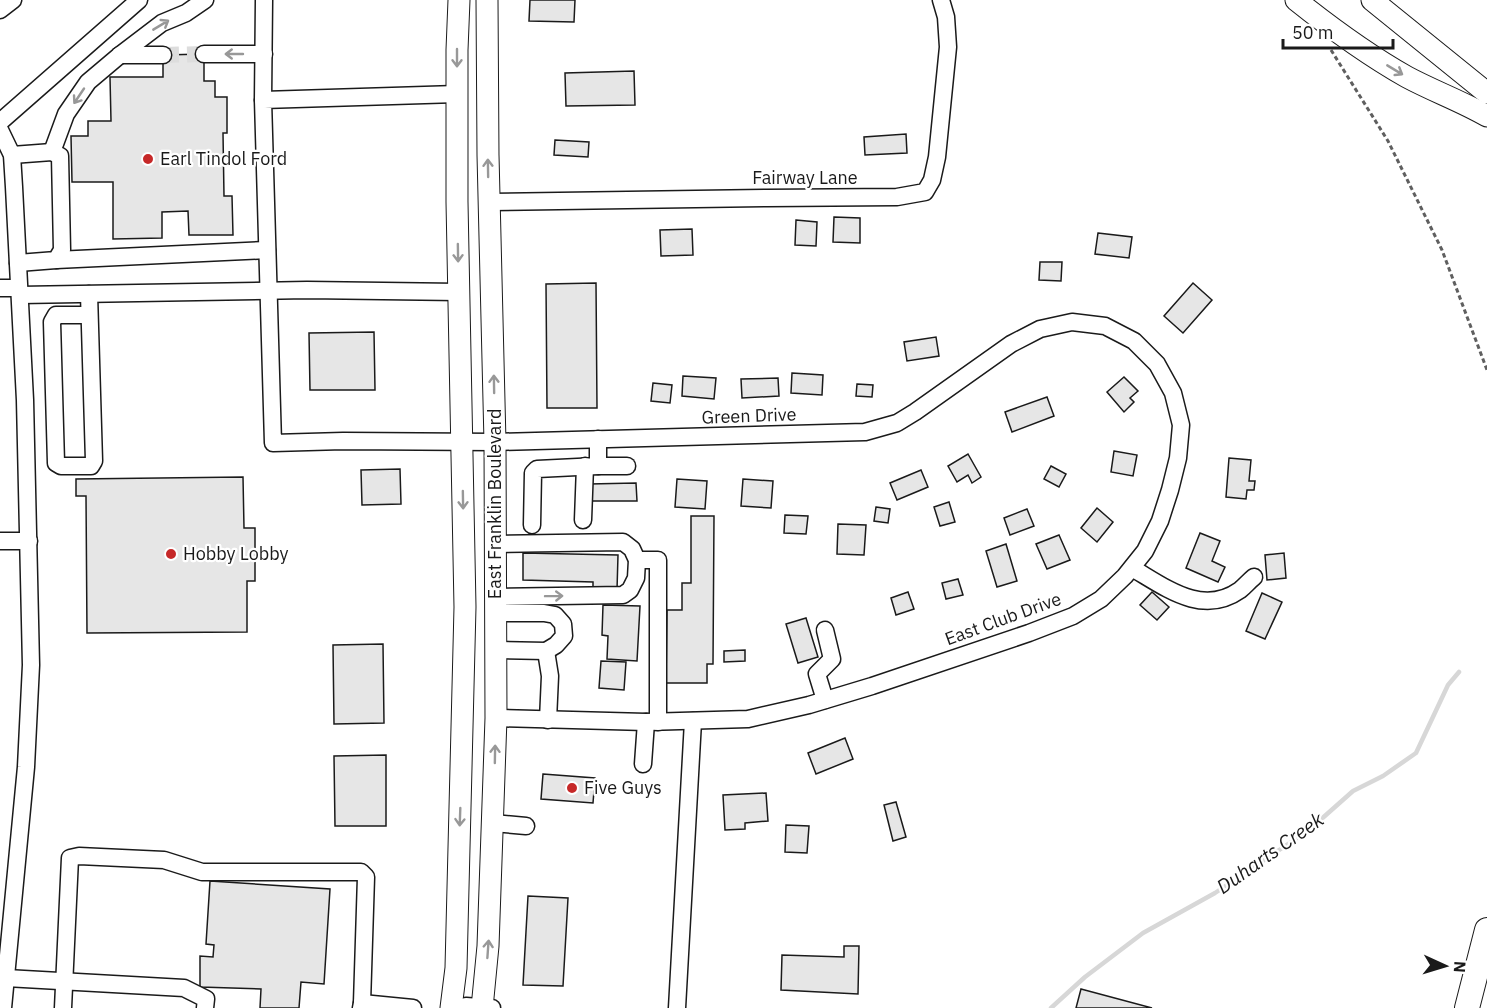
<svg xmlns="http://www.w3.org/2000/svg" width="1487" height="1008" font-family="'IBM Plex Sans',sans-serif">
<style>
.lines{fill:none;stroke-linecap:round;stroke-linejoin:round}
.stream{stroke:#d7d7d7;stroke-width:4.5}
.building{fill:#e6e6e6;stroke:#1a1a1a;stroke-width:1.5}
.minor-tunnel{stroke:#ddd;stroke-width:16;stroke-dasharray:16 8;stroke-linecap:butt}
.minor-casing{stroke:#1a1a1a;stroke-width:19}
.major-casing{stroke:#1a1a1a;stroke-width:23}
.highway-casing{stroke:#1a1a1a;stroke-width:26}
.path{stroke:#5f5f5f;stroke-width:3;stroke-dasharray:4.5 3;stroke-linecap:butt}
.minor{stroke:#fff;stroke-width:16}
.major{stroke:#fff;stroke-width:21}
.highway{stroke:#fff;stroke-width:24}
.oneway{stroke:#989898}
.poi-dot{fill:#c62828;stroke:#fff;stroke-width:2}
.labels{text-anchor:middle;stroke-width:4.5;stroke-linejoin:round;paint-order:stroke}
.poi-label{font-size:18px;fill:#1a1a1a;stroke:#fff;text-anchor:start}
.street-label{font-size:18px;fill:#1a1a1a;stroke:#fff}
.water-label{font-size:20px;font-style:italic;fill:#1a1a1a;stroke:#fff}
</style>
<rect width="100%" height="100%" fill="#fff"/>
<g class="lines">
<polyline class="stream" points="1051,1008 1085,977 1143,933 1215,893 1309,830 1353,791 1383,776 1416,753 1448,685 1459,672"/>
</g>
<g class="building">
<polygon points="530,0 575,0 574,22 529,21"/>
<polygon points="204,54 204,81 215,81 215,97 227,97 227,133 223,133 224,196 232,196 233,235 189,235 188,211 162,212 162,238 113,239 113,182 72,182 71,136 88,136 88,121 111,121 110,77 163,77 163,55"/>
<polygon points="634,71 635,105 566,106 565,73"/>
<polygon points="906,134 907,153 865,155 864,137"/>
<polygon points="555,140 589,142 588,157 554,155"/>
<polygon points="834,217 860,218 860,243 833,242"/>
<polygon points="796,220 817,222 816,246 795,245"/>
<polygon points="692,229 693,255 661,256 660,230"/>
<polygon points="1098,233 1132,237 1129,258 1095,254"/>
<polygon points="1040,262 1062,262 1061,281 1039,280"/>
<polygon points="596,283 597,408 547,408 546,284"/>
<polygon points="1193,283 1212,300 1183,333 1164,316"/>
<polygon points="374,332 375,390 310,390 309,333"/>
<polygon points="936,337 939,356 907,361 904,342"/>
<polygon points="792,373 823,375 822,395 791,393"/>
<polygon points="683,376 716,378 714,399 682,396"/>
<polygon points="1124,377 1138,391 1130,398 1134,402 1124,412 1107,392"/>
<polygon points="778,378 779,396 742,398 741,379"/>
<polygon points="653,383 672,385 670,403 651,401"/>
<polygon points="857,384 873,385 872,397 856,396"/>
<polygon points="1047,397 1054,416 1012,432 1005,412"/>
<polygon points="1114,451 1137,455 1133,476 1111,472"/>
<polygon points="968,454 981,477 972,483 968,475 957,482 948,466"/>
<polygon points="1229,458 1251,460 1249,481 1255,481 1254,490 1247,490 1246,499 1226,497"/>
<polygon points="1051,466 1066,474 1059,487 1044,479"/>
<polygon points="400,469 401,504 362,505 361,470"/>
<polygon points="921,470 928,487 897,500 890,483"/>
<polygon points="243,477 244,528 255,528 255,581 247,581 247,632 87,633 86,496 76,496 76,479"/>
<polygon points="677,479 707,481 705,509 675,507"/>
<polygon points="743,479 773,481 771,508 741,506"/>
<polygon points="636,483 637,501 589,501 589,484"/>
<polygon points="949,502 955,522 940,526 934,507"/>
<polygon points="876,507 890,509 888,523 874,521"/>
<polygon points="1097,508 1113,522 1097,542 1081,528"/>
<polygon points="1027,509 1034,526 1010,535 1004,518"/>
<polygon points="785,515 808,516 806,534 784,533"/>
<polygon points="691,516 714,516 713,664 707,664 707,683 666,683 667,610 682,610 682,583 691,583"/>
<polygon points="838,524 866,525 864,555 837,554"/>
<polygon points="1200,533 1220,541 1212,561 1225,567 1218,582 1186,568"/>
<polygon points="1059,535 1070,560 1047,569 1036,544"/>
<polygon points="1006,544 1017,581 997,587 986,551"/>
<polygon points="523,553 618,555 617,590 593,590 593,582 523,580"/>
<polygon points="1284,553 1286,578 1267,580 1265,555"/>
<polygon points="958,579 963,595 946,599 942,583"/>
<polygon points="908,592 914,609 896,615 891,598"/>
<polygon points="1152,592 1169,607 1157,620 1140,605"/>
<polygon points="1262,593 1282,602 1265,639 1246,631"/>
<polygon points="603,605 640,606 637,661 607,659 608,636 602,635"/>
<polygon points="806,618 818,657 798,663 786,624"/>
<polygon points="383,644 384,723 334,724 333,645"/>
<polygon points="745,650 745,661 724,662 724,651"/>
<polygon points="601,661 626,662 624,690 599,688"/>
<polygon points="845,738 853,759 816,774 808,753"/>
<polygon points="386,755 386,826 335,826 334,756"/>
<polygon points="543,774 595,778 593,803 541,799"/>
<polygon points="766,793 768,821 745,823 745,829 725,830 723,795"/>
<polygon points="896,802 906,837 893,841 884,805"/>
<polygon points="786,825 809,826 807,853 785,852"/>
<polygon points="210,881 330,889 324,984 301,982 299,1008 260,1008 261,989 200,987 200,956 213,957 214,945 206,944"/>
<polygon points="528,896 568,898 563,986 523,985"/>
<polygon points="844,946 859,946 858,994 781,990 782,955 844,957"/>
<polygon points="1081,989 1152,1008 1076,1008"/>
</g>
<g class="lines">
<polyline class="minor-tunnel" points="163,55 204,54"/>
<g class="minor-casing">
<g id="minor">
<polyline points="0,10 13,0"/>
<polyline points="204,54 264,54"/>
<polyline points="120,55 163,55"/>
<polyline points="457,94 263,100 273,443 343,441 495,442 865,432 897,423 915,412 1011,344 1040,329 1072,322 1105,326 1134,341 1157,364 1173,393 1181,425 1178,458 1170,490 1160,521 1145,551 1125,576 1101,599 1073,616 1029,633 872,686 809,705 748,719 646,722 496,718"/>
<polyline points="263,100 264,0"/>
<polyline points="0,122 139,0"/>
<polyline points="0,130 12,155 14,187 25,400 31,665 26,767 3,1008"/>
<polyline points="52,152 66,114 88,82 120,55 162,23 186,13 205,0"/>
<polyline points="12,155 52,152 60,156 62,250 56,260 18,263"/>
<polyline points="489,202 767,198 897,197 925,192 932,180 937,157 948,47 946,17 941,0"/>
<polyline points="56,260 267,250"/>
<polyline points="0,288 19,288"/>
<polyline points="89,294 94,461 91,466 61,466 56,463 52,322 56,315 89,315"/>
<polyline points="20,295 307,290 459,292"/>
<polyline points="598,466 627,466"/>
<polyline points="583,520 585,466"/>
<polyline points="532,525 533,473 537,469 598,466 598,439"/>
<polyline points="0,541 29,541"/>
<polyline points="495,544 623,542 632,549 637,560 636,578 630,590 623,595 495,597"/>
<polyline points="637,560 658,560 658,722"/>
<path d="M1132,568C1165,587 1202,617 1240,590C1245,586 1249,581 1254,577"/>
<polyline points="496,613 544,613 555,615 563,624 564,636 556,645 546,651 496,650"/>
<polyline points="546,651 550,676 548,720"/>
<polyline points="825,700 817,674 832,659 825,630"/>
<polyline points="643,764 646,722"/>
<polyline points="493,823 526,826"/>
<polyline points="6,978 184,988 206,999 205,1008"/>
<polyline points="63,1008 70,858 79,856 164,860 202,872 361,872 366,877 362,1003"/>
<polyline points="361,1008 362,1003 413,1008"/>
<polyline points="458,1008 466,1006 492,1008"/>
<polyline points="677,1008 693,721"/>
</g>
</g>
<g class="major-casing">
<g id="major">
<path d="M1296,0C1331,28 1368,55 1407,77C1433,91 1461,101 1487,116"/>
<polyline points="1372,0 1487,93"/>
<polyline points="451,1008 456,968 465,607 457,202 457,50 459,0"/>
<polyline points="482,1008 488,946 496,718 495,442 488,155 487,0"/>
</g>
</g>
<g class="highway-casing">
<polyline id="highway" points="1467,1008 1487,930"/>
</g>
<polyline class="path" points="1331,50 1388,141 1442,250 1487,370"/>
<use href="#minor" class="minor"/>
<use href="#major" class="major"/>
<use href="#highway" class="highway"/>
</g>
<defs><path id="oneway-shaft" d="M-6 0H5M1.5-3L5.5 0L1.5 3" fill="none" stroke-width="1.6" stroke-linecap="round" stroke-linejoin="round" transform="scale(1.5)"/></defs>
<g class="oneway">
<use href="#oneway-shaft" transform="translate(161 25) rotate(-31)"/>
<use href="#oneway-shaft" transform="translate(234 54) rotate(180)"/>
<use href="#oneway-shaft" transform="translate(457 58) rotate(90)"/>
<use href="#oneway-shaft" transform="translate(1395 70) rotate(31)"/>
<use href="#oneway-shaft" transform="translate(79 96) rotate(124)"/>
<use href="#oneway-shaft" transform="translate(488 168) rotate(-91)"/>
<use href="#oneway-shaft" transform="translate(458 253) rotate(89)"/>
<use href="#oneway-shaft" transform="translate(494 384) rotate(-91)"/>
<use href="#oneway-shaft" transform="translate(463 500) rotate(89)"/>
<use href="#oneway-shaft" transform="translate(554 596) rotate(-1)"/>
<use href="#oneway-shaft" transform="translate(495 754) rotate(-89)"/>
<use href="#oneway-shaft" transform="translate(460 817) rotate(92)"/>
<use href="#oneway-shaft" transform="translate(488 949) rotate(-86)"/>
</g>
<g class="poi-dot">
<circle cx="148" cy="159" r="6"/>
<circle cx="171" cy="554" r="6"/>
<circle cx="572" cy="788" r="6"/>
</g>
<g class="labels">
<g class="poi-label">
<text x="160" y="165">Earl Tindol Ford</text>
<text x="183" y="560">Hobby Lobby</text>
<text x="584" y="794">Five Guys</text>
</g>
<g class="street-label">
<text x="805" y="184">Fairway Lane</text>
<text transform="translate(749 416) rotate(-2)" y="6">Green Drive</text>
<text transform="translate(495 504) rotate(-90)" y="6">East Franklin Boulevard</text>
<text transform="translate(1003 619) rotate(-20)" y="6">East Club Drive</text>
</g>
<g class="water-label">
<text transform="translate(1270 853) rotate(-35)" y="7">Duharts Creek</text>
</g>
</g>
<g transform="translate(1445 966) rotate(94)" stroke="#ffffff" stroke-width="4.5" paint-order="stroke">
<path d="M0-4.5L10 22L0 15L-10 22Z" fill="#1a1a1a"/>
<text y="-9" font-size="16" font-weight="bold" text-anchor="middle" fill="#1a1a1a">N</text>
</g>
<path d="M1283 39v9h110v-9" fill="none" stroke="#1a1a1a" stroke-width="3"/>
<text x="1292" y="39" font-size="18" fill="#1a1a1a" stroke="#ffffff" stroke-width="4.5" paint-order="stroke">50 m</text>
</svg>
